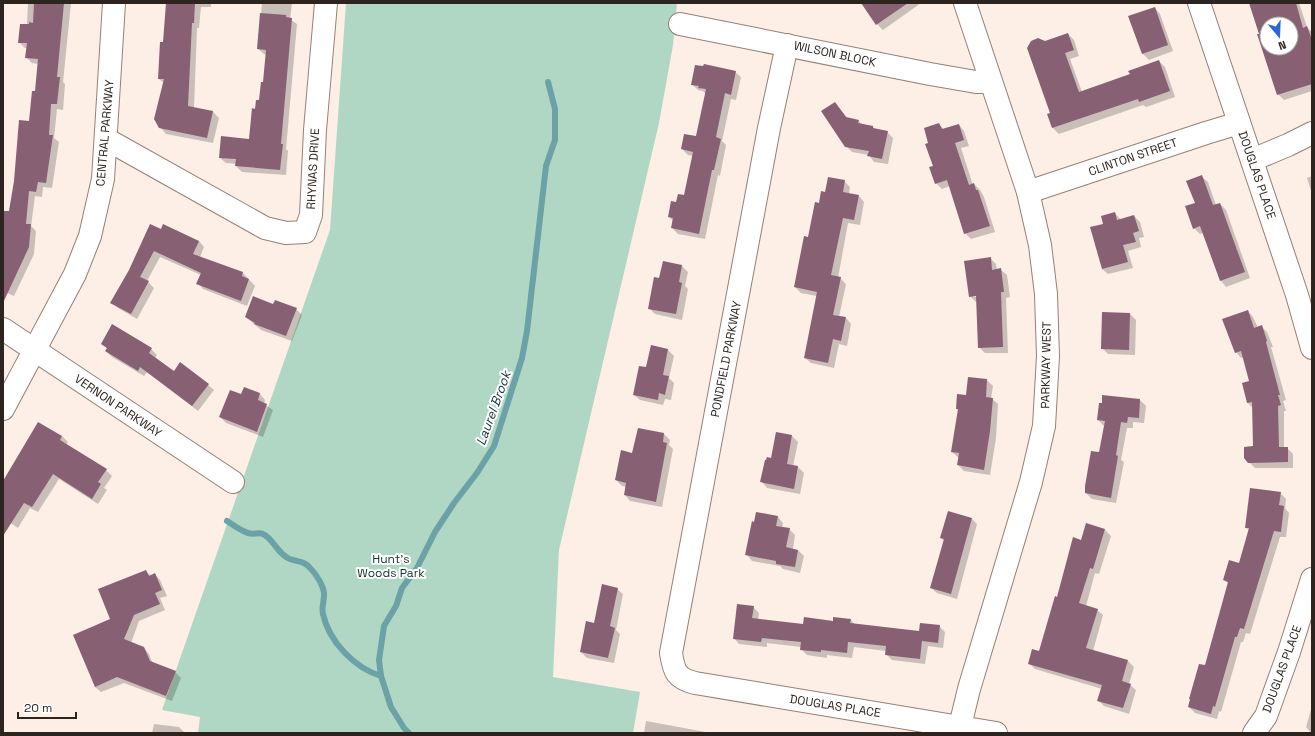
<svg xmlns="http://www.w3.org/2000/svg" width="1315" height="736" font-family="'Space Grotesk',sans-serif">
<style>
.green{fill:#b0d7c3}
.shadow{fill:#0003;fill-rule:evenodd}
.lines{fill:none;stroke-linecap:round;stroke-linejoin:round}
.stream{stroke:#6aa2a7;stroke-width:6}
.building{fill:#876074;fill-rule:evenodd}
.minor-casing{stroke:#978074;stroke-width:24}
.minor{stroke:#fff;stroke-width:22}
.labels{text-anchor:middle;stroke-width:4;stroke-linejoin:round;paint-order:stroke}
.street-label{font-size:12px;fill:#2d241f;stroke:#fff}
.park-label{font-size:12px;fill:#0e3627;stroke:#fff}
.water-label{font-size:13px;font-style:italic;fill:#153235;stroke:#fff}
</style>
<rect width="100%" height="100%" fill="#fdeee6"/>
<polygon class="green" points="346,3 677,3 673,45 659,123 559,550 553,677 640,692 633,733 198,733 200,717 162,710 330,230"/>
<g class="shadow">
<polygon points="28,3 71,3 63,82 65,84 63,110 57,109 54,138 59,142 52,188 43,187 42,197 35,196 31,226 36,231 34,254 14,296 3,291 3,216 10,212 30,122 36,92 38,64 32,63 27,58 27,48 25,48 19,42 27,25"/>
<polygon points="167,3 211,3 211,7 201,7 199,28 197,28 194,108 213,112 219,118 213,143 166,134 160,127 164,83 159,79 164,43"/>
<polygon points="262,3 292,3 290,19 297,24 286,149 288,151 286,175 242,172 236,166 237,164 226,163 220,158 250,140 256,110 260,102 264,83 267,55 264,54 258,49"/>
<polygon points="862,3 921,3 883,30 877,24"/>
<path d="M1250,3H1299L1307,27L1312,32V91L1284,100L1278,94ZM1267,24H1291V48H1267Z"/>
<polygon points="1155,8 1160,14 1173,51 1149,60 1143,54 1130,17"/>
<polygon points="1068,34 1074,40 1079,56 1070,59 1082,92 1131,75 1159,61 1165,67 1175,97 1146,107 1143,105 1059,134 1053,128 1048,115 1052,113 1045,42"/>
<polygon points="735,72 741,77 736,100 731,99 722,141 726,145 720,176 718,175 705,239 678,234 672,228 673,221 669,217 677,203 685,196 693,156 688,155 682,149 696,137 706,94 703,91 698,90 692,84"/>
<polygon points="835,103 848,119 859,121 862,125 873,127 876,130 887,132 893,138 888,164 874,162 869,155 852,152 846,146"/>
<polygon points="939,124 944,130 959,125 964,131 969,146 961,148 973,185 974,184 980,190 984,197 995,232 971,239 965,233 950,186 942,189 936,183 930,143"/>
<polygon points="1312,176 1312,194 1307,178"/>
<polygon points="1202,177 1208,182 1216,205 1220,204 1226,210 1250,278 1226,287 1221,281 1203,233 1200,234 1194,228 1196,204"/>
<polygon points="844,181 850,187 849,194 859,196 864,202 860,225 848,223 838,278 840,278 846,284 839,317 846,318 851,324 847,346 839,344 834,368 811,363 805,358 817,296 801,293 795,287 820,204 826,193"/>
<polygon points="1115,213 1121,220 1134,216 1140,222 1144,237 1139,238 1141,247 1128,251 1133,268 1108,274 1102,269 1104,224"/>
<polygon points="162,230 199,241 204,247 200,257 243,273 255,286 247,306 203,289 198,283 201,275 160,257 147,281 154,288 137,319 118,308 112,302"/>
<path d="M990,258L996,264L997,270H1001L1007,275L1010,297L1006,298L1008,353H985L979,347L977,302H976L970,296ZM973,295L981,296L973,297Z"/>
<polygon points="682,266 688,272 685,286 688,289 682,320 655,314 649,308 660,279"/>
<polygon points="274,305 296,309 302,315 292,341 261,330 246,317"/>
<polygon points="1248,311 1253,317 1258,328 1261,326 1267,332 1273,347 1271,347 1286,400 1283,401 1286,411 1284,411 1284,448 1287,448 1293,454 1293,468 1255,468 1249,462 1254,447 1253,408 1248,403 1250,382 1244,357 1241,358 1236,352"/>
<polygon points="1103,313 1130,314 1136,320 1135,355 1108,354 1102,348"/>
<polygon points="102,343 151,349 157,355 155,358 174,372 208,385 214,390 198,411 147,372 144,376 112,357 106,351 108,349"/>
<polygon points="668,350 674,356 669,378 674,383 671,400 665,399 663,405 640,400 634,395 647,368"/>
<polygon points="987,380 993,386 991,398 998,404 996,438 990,475 964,471 958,465 959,458 952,452 959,411 957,409 967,396"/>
<polygon points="260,394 265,400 264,404 273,410 263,437 226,423 220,417 242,395"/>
<polygon points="1140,400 1146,406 1144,423 1133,422 1133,428 1127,428 1121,460 1124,462 1116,503 1092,499 1086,493 1100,453 1104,426 1098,420"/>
<polygon points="664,434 670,440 669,445 673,449 662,507 630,501 625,495 626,487 622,486 616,480 633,454"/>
<polygon points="62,436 68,442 66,445 106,470 112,476 104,488 107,490 98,504 59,479 38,512 30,508 18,528 3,518 3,483"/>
<polygon points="792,436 798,442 793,466 798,467 804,473 800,494 767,488 762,482 772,459"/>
<polygon points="1280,493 1286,499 1285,508 1289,513 1286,537 1280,537 1250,634 1246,633 1243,642 1241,642 1221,712 1219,711 1217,719 1195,713 1189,707 1206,667 1229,584 1225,580 1239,564 1249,530 1246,528"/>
<polygon points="778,517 783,523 782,528 789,529 795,535 793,549 798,550 804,556 800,573 783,569 780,566 752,561 747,555 755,523"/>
<polygon points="972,519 977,524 957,599 937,593 931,588 944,541 941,538"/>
<polygon points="1105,530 1111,536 1099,574 1095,573 1086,606 1097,610 1103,615 1093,651 1128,661 1134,667 1129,684 1136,690 1129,714 1104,706 1099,701 1102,689 1035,669 1029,663 1039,652 1058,598 1081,541"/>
<polygon points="146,571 151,576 155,574 160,580 167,596 160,598 165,610 139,621 131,643 143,647 149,654 153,664 175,672 181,678 172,701 124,683 101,692 95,687 112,620"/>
<polygon points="617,589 623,594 616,630 620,634 614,663 587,658 581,652 595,624"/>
<polygon points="753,607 759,613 758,620 804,625 851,620 855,625 920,632 939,626 945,632 943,648 928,646 925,664 892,660 886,654 886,651 854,647 852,658 827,655 827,658 807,655 801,649 801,647 767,643 767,647 739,644 734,638"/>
<polygon points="1312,706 1312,733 1311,733 1306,727"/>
<polygon points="646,721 711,733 644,733"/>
<polygon points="154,724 179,727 185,733 152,733"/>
</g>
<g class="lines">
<g class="stream">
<path d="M227,521C233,525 241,531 248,533C253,535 259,532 263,534C274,539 277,554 290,559C298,562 305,561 311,569C316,574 323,585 324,593C325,599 321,606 323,614C329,642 355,668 381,676"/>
<polyline points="409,733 404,728 391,707 381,676 379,660 384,626 396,606 402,588 417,568 435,532 454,503 477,473 494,446 522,358 527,331 546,166 555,140 555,109 548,82"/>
</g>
</g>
<g class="building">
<polygon points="34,3 64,3 57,77 60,77 57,104 51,104 49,135 53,135 46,183 38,182 36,192 29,191 26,224 31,224 29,247 3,303 3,211 9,211 14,181 19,120 29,121 32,91 35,91 38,59 25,58 27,43 18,43 20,24 29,24 29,22 33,23"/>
<polygon points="166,3 195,3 194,23 192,23 188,106 213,111 207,138 159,128 154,119 164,79 158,79 160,42 163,42"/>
<polygon points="861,3 908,3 876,25"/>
<path d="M1249,3H1296L1303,28L1307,26L1312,40V84L1277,95L1257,34H1259ZM1267,24H1291V48H1267Z"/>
<polygon points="1155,7 1168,45 1142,54 1128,16"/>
<polygon points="260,13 286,15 286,17 292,18 281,144 283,144 280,170 235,166 236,159 219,158 221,136 249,139 252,108 255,109 256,100 259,100 261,82 263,82 266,50 257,49"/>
<polygon points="1068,33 1074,50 1065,53 1079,92 1130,74 1128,71 1159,60 1170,91 1139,102 1138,99 1052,128 1047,114 1050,113 1027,48 1031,41 1038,38 1045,41"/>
<polygon points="704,64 736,71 731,95 725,93 716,137 721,139 714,170 712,170 699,234 671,228 673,218 668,217 671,201 676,202 678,194 684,195 693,152 681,149 684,134 696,136 706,89 698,88 699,86 691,85 695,65 703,66"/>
<polygon points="835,102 846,117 859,120 858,123 873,126 873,128 888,131 882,159 867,156 869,151 845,147 821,111"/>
<polygon points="939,123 942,129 959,124 964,140 955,143 969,185 974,183 976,190 978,190 990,226 964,234 947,180 935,184 929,167 933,166 925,144 928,143 924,128"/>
<polygon points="1202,175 1213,205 1220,203 1245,272 1220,281 1200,226 1193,229 1185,206 1195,203 1186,181"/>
<polygon points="828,177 845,180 843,192 859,195 854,220 843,218 831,275 841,277 833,315 846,317 841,341 833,339 828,363 804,358 817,292 794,287 804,236 808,237 815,202 819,203 821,191 825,192"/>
<polygon points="1115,212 1117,220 1134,215 1139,231 1133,233 1136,242 1123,245 1128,262 1102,269 1090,227 1103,224 1101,216"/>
<polygon points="150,224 161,229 163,224 199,241 193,254 243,272 242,276 249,279 241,301 196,284 201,273 154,251 140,277 149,281 131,314 110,303 129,270"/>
<polygon points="991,257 992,270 1001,268 1004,292 1001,292 1003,347 978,348 976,296 969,297 964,261"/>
<polygon points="663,261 682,265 679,282 682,283 676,314 648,309 654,277 659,278"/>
<polygon points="253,296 273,304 275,300 297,308 286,336 254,324 255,323 245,317"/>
<polygon points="1248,310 1254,328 1262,325 1267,341 1266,342 1280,395 1278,395 1281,405 1278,406 1279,447 1288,447 1288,462 1248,463 1244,458 1244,447 1253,446 1252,402 1247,403 1242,383 1249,381 1241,351 1235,353 1222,319"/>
<polygon points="1102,312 1130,313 1129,350 1101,349"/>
<polygon points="112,324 152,348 149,353 174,371 180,362 209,384 192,406 140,367 138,371 105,351 107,348 101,344"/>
<polygon points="651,345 668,349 663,375 669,376 665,395 659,393 658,400 633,395 639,366 646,367"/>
<polygon points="968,377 987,379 986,397 993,398 990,431 984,470 957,465 959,453 951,452 958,409 956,409 957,394 966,395"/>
<polygon points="244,387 260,393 258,400 267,404 257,432 219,417 230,390 241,394"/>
<polygon points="1102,395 1140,399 1139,418 1128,417 1127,423 1121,422 1116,455 1118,456 1111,498 1085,493 1085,486 1091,451 1099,452 1105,421 1097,420 1099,403 1102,403"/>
<polygon points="38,422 62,436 60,440 107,469 98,482 101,484 92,499 53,474 32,507 24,503 3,536 3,481"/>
<polygon points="638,428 664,433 663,442 667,443 656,502 624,495 626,483 615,480 621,450 632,453"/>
<polygon points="776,432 792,435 787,464 798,466 794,489 760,482 765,460 766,460 767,457 771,458"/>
<polygon points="1250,488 1281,492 1279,505 1284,506 1281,532 1274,531 1244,629 1240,628 1237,637 1235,637 1215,707 1213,706 1211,714 1188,707 1190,699 1189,699 1199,664 1205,665 1228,582 1223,580 1229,560 1239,563 1249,528 1245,528"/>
<polygon points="948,511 972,518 951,594 930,588 944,539 940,538"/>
<polygon points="756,512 778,516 776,526 790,528 786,547 798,550 795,567 776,564 776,561 745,555 752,521 754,522"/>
<polygon points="1086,523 1105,529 1093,569 1090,568 1079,603 1098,609 1086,648 1128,660 1122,681 1131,684 1123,708 1097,701 1102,685 1028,664 1032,649 1039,651 1055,596 1057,597 1073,537 1081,540"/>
<polygon points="146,570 149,576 155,573 162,590 155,593 160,604 134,615 124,639 144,647 150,661 176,671 166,696 117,677 95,687 73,635 110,619 98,589"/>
<polygon points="602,584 618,588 610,626 615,628 608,658 580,652 586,621 594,623"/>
<polygon points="737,604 754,606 752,618 803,624 804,617 833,621 833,617 851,619 850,623 919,631 920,623 940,625 938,643 922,641 920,659 885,655 886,646 848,642 847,653 821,650 821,652 800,650 801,642 762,638 761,642 733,639"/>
</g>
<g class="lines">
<g class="minor-casing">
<g id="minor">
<polyline points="1199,3 1297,295 1312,348"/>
<polyline points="680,24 930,74 976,82 991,82"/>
<path d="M787,45L769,128L671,653C674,672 676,678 695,683L996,733"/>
<polyline points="106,139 265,228 286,233 305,232 311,215 315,130 326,3"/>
<polyline points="1252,160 1288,145 1312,133"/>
<polyline points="1028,192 1206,133 1239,123"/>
<polyline points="3,329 233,482"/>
<polyline points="3,409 75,274 90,236 103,179 114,3"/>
<polyline points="960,726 969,689 1031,482 1044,426 1048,356 1046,294 1040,245 1028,192 965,3"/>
<polyline points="1254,733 1266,716 1289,652 1312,579"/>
</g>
</g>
<use href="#minor" class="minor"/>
</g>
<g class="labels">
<g class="street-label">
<text transform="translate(835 54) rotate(12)" y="4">WILSON BLOCK</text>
<text transform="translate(105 133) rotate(-85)" y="4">CENTRAL PARKWAY</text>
<text transform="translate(1133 157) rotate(-19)" y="4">CLINTON STREET</text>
<text transform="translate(313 169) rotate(-87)" y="4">RHYNAS DRIVE</text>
<text transform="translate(1257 175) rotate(71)" y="4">DOUGLAS PLACE</text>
<text transform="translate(726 359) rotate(-79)" y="4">PONDFIELD PARKWAY</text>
<text transform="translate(1046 365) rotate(-89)" y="4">PARKWAY WEST</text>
<text transform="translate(118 406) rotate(34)" y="4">VERNON PARKWAY</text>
<text transform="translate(1282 669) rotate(-70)" y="4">DOUGLAS PLACE</text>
<text transform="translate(835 706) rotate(9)" y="4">DOUGLAS PLACE</text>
</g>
<g class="park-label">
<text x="391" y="563">Hunt's<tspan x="391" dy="14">Woods Park</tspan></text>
</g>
<g class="water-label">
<text transform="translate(493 408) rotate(-70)" y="5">Laurel Brook</text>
</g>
</g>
<rect width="1315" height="736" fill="none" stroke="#2d241f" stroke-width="8"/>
<g transform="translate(1279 36) rotate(161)"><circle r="19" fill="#ffffff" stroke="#aba7a5"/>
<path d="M0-3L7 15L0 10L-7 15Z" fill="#2e66d4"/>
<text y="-6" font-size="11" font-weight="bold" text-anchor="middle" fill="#2d241f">N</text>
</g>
<path d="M18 712v6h58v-6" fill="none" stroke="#2d241f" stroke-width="2"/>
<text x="24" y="712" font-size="12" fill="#2d241f" stroke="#ffffff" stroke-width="3" paint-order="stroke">20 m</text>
</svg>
